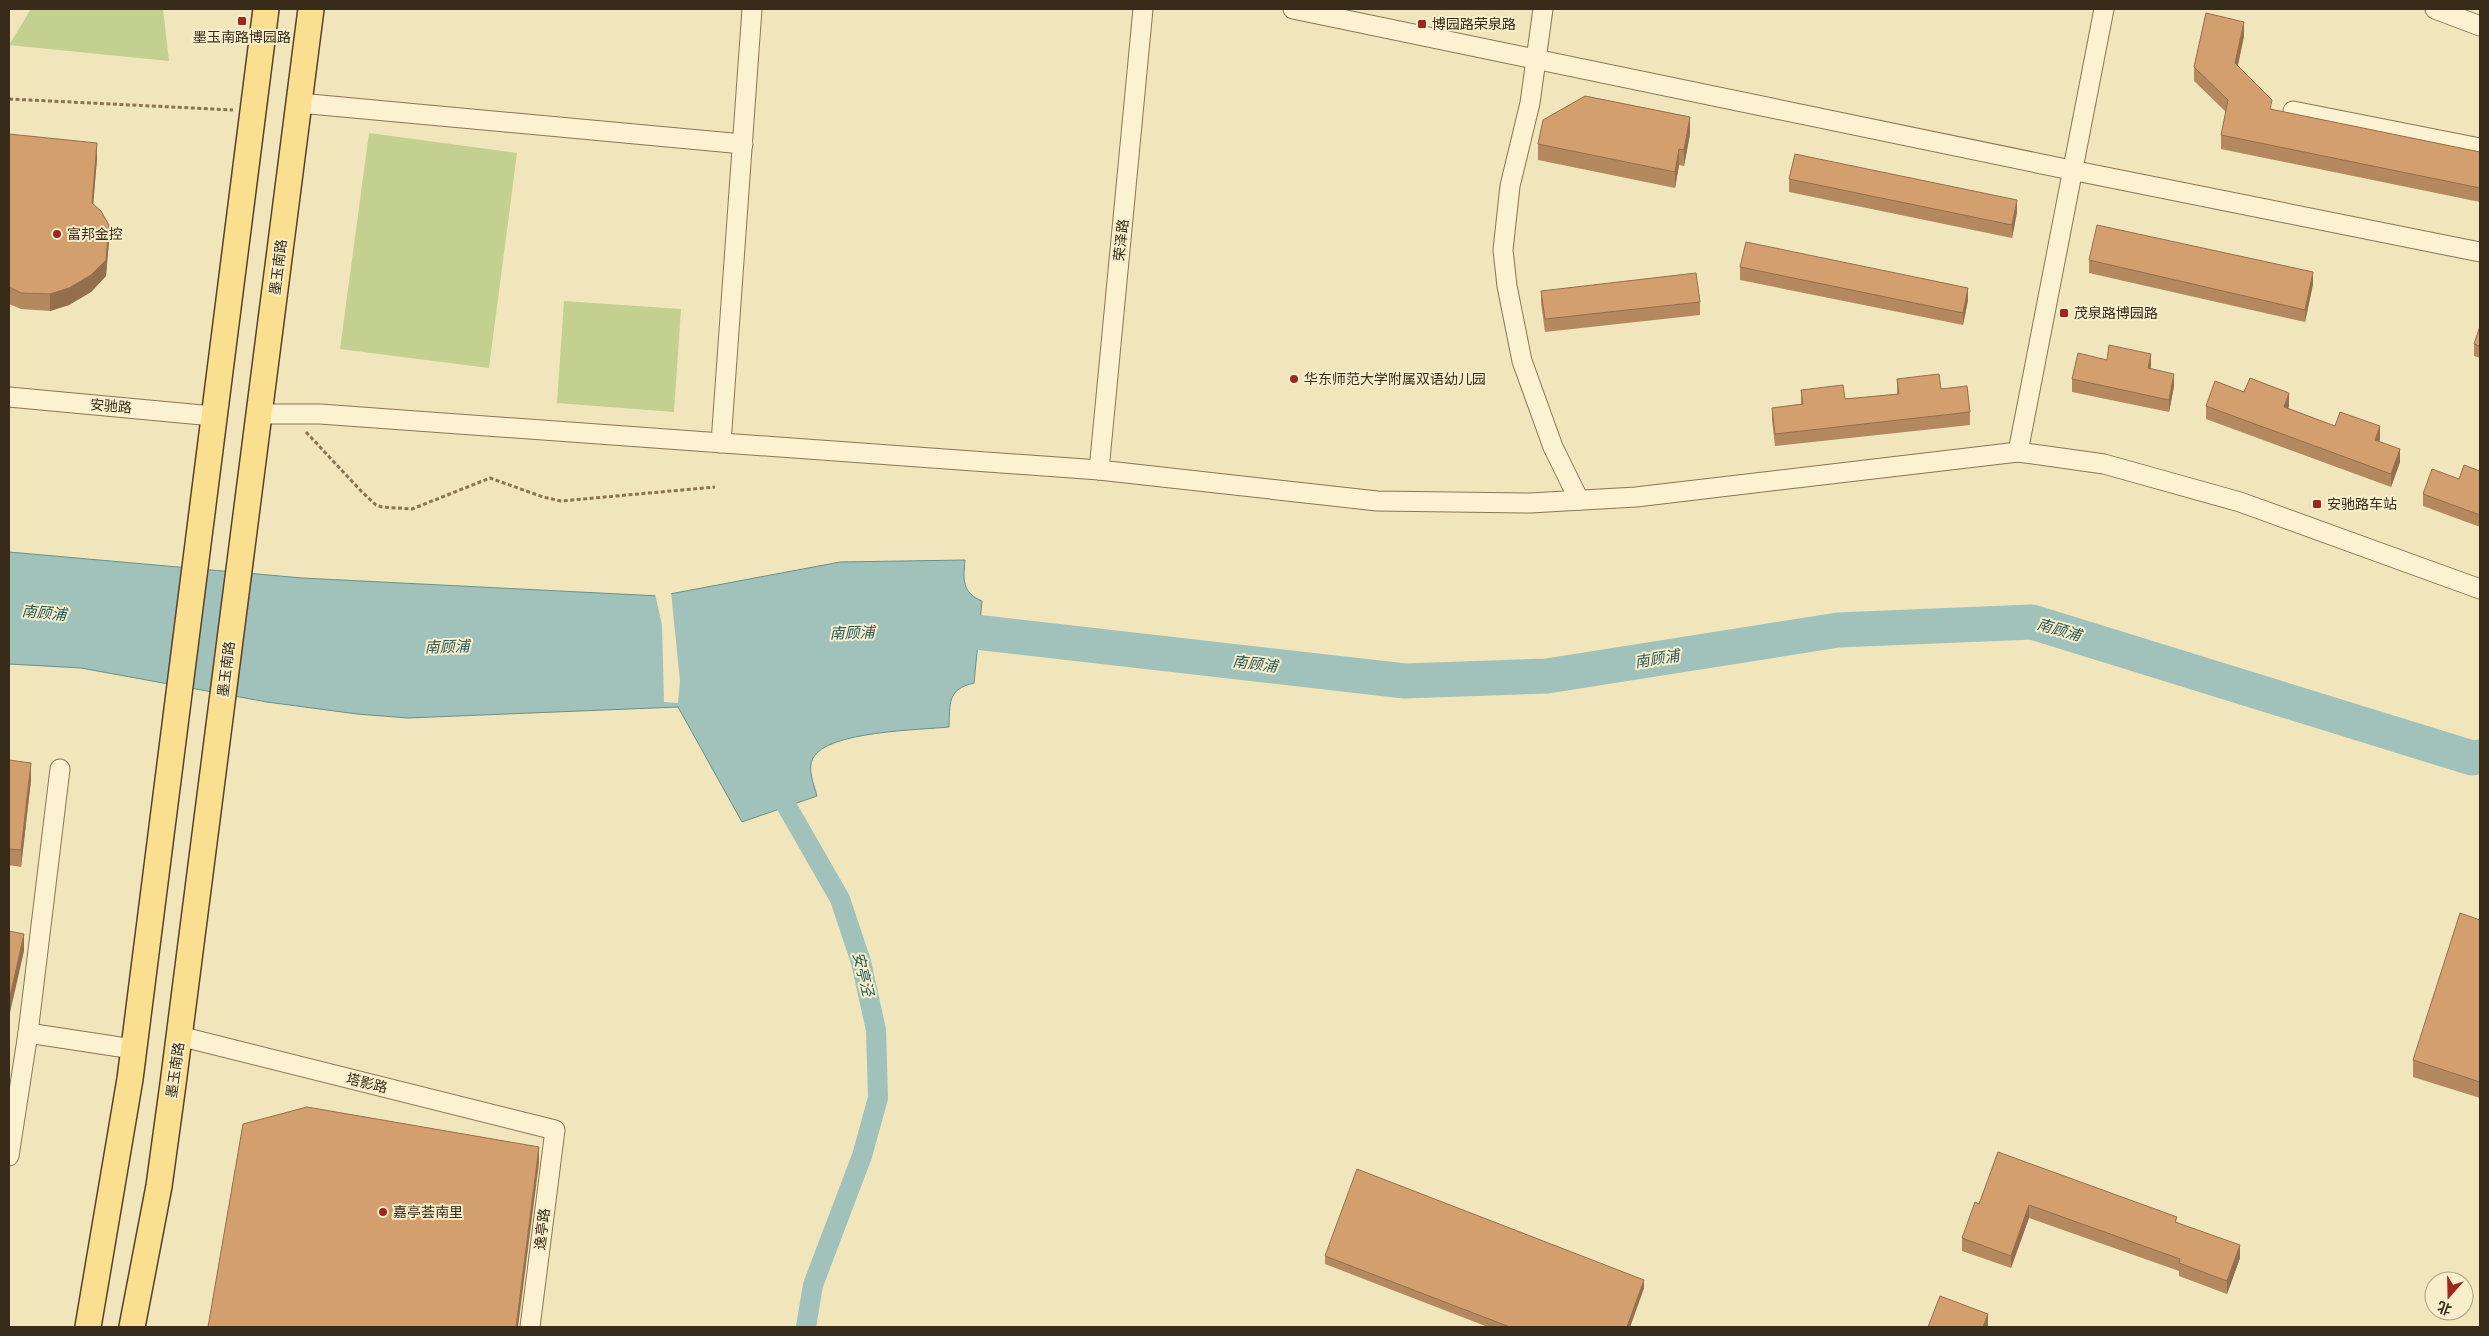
<svg xmlns="http://www.w3.org/2000/svg" width="2489" height="1336" font-family="'PT Serif','Noto Sans SC',serif">
<style>
.green{fill:#c4d08f}
.water{fill:#a0c2ba;stroke:#679089}
.pier{fill:#f1e5bc}
.lines{fill:none;stroke-linecap:round;stroke-linejoin:round}
.canal{stroke:#a0c2ba;stroke-width:20}
.river{stroke:#a0c2ba;stroke-width:35}
.minor-casing{stroke:#8a7454;stroke-width:21}
.major-casing{stroke:#574229;stroke-width:28}
.path{stroke:#8a7454;stroke-width:3;stroke-dasharray:4 2.5;stroke-linecap:butt}
.minor{stroke:#fcf1d0;stroke-width:19}
.major{stroke:#f9df8f;stroke-width:25}
.wall{fill:#b5895f}
.shaded-wall{fill:#946f4d}
.building{fill:#d39f6e;stroke:#946f4d}
.poi-dot{fill:#9e271f;stroke:#f8eecc;stroke-width:2}
.labels{text-anchor:middle;stroke-width:4;stroke-linejoin:round;paint-order:stroke}
.poi-label{font-size:14px;fill:#382b1a;stroke:#f8eecc;text-anchor:start}
.street-label{font-size:14px;fill:#382b1a;stroke:#f8eecc}
.water-label{font-size:15px;font-style:italic;fill:#285959;stroke:#f8eecc}
</style>
<rect width="100%" height="100%" fill="#f1e5bc"/>
<g class="green">
<polygon points="31,9 163,9 169,61 9,45"/>
<polygon points="369,133 517,153 489,368 340,349"/>
<polygon points="564,301 681,309 674,412 557,403"/>
</g>
<path class="water" d="M9,552L302,578L659,596L840,562L965,560C963,579 962,593 982,601L974,683C947,689 950,704 949,727C920,730 827,731 813,758C807,769 814,785 817,796L742,822L678,707L408,718L357,714L267,702L81,668L9,664Z"/>
<polygon class="pier" points="671,592 680,681 678,703 664,702 662,625 655,594"/>
<g class="lines">
<polyline class="canal" points="774,784 840,899 861,962 876,1030 878,1098 862,1156 813,1285 806,1327"/>
<polyline class="river" points="930,630 949,629 1405,681 1547,676 1838,630 2032,622 2472,758 2480,757"/>
<g class="minor-casing">
<g id="minor">
<polyline points="1293,9 2071,170 2480,252"/>
<polyline points="1543,9 1530,103 1510,186 1503,250 1507,286 1522,361 1553,447 1579,500"/>
<polyline points="2435,9 2480,26"/>
<polyline points="299,103 743,144"/>
<polyline points="2293,111 2480,148"/>
<polyline points="9,397 213,416"/>
<polyline points="258,414 320,414 1099,470 1377,501 1530,503 1636,497 2018,452 2104,464 2240,502 2480,589"/>
<polyline points="721,443 752,9"/>
<polyline points="2018,452 2104,9"/>
<polyline points="1099,470 1143,9"/>
<polyline points="28,1033 60,769"/>
<polyline points="179,1036 555,1130 530,1327"/>
<polyline points="9,1156 28,1033 133,1049"/>
</g>
</g>
<g class="major-casing">
<g id="major">
<polyline points="88,1327 130,1079 266,9"/>
<polyline points="132,1327 159,1186 173,1084 311,9"/>
</g>
</g>
<g class="path">
<polyline points="9,99 233,110"/>
<polyline points="306,432 362,492 376,505 382,507 412,509 490,478 543,497 561,501 715,487"/>
</g>
<use href="#minor" class="minor"/>
<use href="#major" class="major"/>
</g>
<g class="wall">
<polygon points="2244,36 2238,66 2272,110 2480,152 2480,202 2221,149 2221,135 2226,112 2194,81 2194,67"/>
<polygon points="9,134 97,159 93,204 109,241 106,276 91,292 69,305 50,311 21,309 9,304"/>
<polygon points="1690,134 1684,166 1679,165 1675,188 1538,160 1538,144"/>
<polygon points="1789,179 2017,212 2012,238 1789,192"/>
<polygon points="2089,260 2313,284 2305,322 2089,273"/>
<polygon points="1740,267 1968,300 1963,325 1740,280"/>
<polygon points="1541,291 1700,302 1700,315 1545,332 1541,303"/>
<polygon points="2480,326 2480,358 2474,356 2474,344"/>
<polygon points="2107,360 2151,366 2150,369 2174,386 2169,412 2072,392 2072,379"/>
<polygon points="1897,379 1941,389 1970,412 1970,425 1775,446 1772,420 1772,408 1801,404 1801,390 1845,399 1897,394"/>
<polygon points="2244,392 2289,406 2288,408 2335,426 2380,439 2379,442 2400,462 2391,487 2206,419 2206,406"/>
<polygon points="2480,471 2480,527 2423,506 2423,494"/>
<polygon points="9,760 31,780 21,867 9,865"/>
<polygon points="2480,920 2480,1098 2413,1077 2413,1060"/>
<polygon points="1998,1152 2177,1222 2240,1258 2227,1294 2179,1276 2179,1271 2029,1218 2011,1268 1962,1251 1962,1238 1979,1204"/>
<polygon points="1325,1256 1644,1288 1630,1327 1488,1327 1325,1264"/>
</g>
<g class="shaded-wall">
<polygon points="2244,22 2244,36 2235,77 2235,63"/>
<polygon points="1690,117 1690,134 1684,166 1684,150"/>
<polygon points="97,143 97,159 92,219 92,203"/>
<polygon points="1679,149 1679,165 1675,188 1675,172"/>
<polygon points="2017,200 2017,212 2012,238 2012,225"/>
<polygon points="109,225 109,241 106,276 91,292 69,305 50,311 50,294"/>
<polygon points="2313,272 2313,284 2305,322 2305,310"/>
<polygon points="1968,288 1968,300 1963,325 1963,313"/>
<polygon points="2151,354 2151,366 2148,381 2148,368"/>
<polygon points="2174,374 2174,386 2169,412 2169,400"/>
<polygon points="2289,393 2289,406 2284,419 2284,407"/>
<polygon points="2380,426 2380,439 2375,453 2375,440"/>
<polygon points="2400,449 2400,462 2391,487 2391,474"/>
<polygon points="31,763 31,780 21,867 21,850"/>
<polygon points="24,934 24,951 9,1017 9,1001"/>
<polygon points="539,1147 539,1163 518,1327 516,1327"/>
<polygon points="2029,1205 2029,1218 2011,1268 2011,1256"/>
<polygon points="2240,1245 2240,1258 2227,1294 2227,1281"/>
<polygon points="1644,1280 1644,1288 1630,1327 1627,1327"/>
<polygon points="1988,1314 1988,1327 1983,1327"/>
</g>
<g class="building">
<polygon points="2206,13 2244,22 2235,63 2272,100 2270,109 2480,152 2480,188 2221,135 2228,100 2194,67"/>
<polygon points="1585,96 1690,117 1684,150 1679,149 1675,172 1538,144 1543,120"/>
<polygon points="9,134 97,143 92,203 101,211 109,225 106,260 91,275 69,288 50,294 21,293 9,287"/>
<polygon points="1795,154 2017,200 2012,225 1789,179"/>
<polygon points="2097,225 2313,272 2305,310 2089,260"/>
<polygon points="1746,242 1968,288 1963,313 1740,267"/>
<polygon points="1696,273 1700,302 1545,319 1541,291"/>
<polygon points="2480,326 2480,346 2474,344"/>
<polygon points="2109,345 2151,354 2148,368 2174,374 2169,400 2072,379 2078,353 2107,360"/>
<polygon points="1939,374 1941,389 1967,386 1970,412 1775,434 1772,408 1803,404 1801,390 1843,385 1845,399 1899,394 1897,379"/>
<polygon points="2250,378 2289,393 2284,407 2335,426 2340,412 2380,426 2375,440 2400,449 2391,474 2206,406 2215,381 2244,392"/>
<polygon points="2464,465 2480,471 2480,515 2423,494 2432,469 2459,479"/>
<polygon points="9,760 31,763 21,850 9,849"/>
<polygon points="2460,913 2480,920 2480,1082 2413,1060"/>
<polygon points="9,931 24,934 9,1001"/>
<polygon points="307,1107 539,1147 516,1327 208,1327 243,1124"/>
<polygon points="1998,1152 2177,1217 2175,1222 2240,1245 2227,1281 2179,1263 2180,1259 2029,1205 2011,1256 1962,1238 1975,1202 1979,1204"/>
<polygon points="1357,1169 1644,1280 1627,1327 1510,1327 1325,1256"/>
<polygon points="1940,1296 1988,1314 1983,1327 1928,1327"/>
</g>
<g class="poi-dot">
<rect x="237" y="16" width="10" height="10" rx="2.5"/>
<rect x="1417" y="19" width="10" height="10" rx="2.5"/>
<circle cx="57" cy="234" r="5"/>
<rect x="2059" y="308" width="10" height="10" rx="2.5"/>
<circle cx="1294" cy="379" r="5"/>
<rect x="2312" y="499" width="10" height="10" rx="2.5"/>
<circle cx="383" cy="1212" r="5"/>
</g>
<g class="labels">
<g class="poi-label">
<text x="1432" y="29">博园路荣泉路</text>
<text x="242" y="42" text-anchor="middle">墨玉南路博园路</text>
<text x="67" y="239">富邦金控</text>
<text x="2074" y="318">茂泉路博园路</text>
<text x="1304" y="384">华东师范大学附属双语幼儿园</text>
<text x="2327" y="509">安驰路车站</text>
<text x="393" y="1217">嘉亭荟南里</text>
</g>
<g class="street-label">
<text transform="translate(1121 240) rotate(-84)" y="5">荣泽路</text>
<text transform="translate(278 267) rotate(-83)" y="5">墨玉南路</text>
<text transform="translate(111 406) rotate(5)" y="5">安驰路</text>
<text transform="translate(226 669) rotate(-83)" y="5">墨玉南路</text>
<text transform="translate(175 1070) rotate(-82)" y="5">墨玉南路</text>
<text transform="translate(367 1083) rotate(14)" y="5">塔影路</text>
<text transform="translate(542 1229) rotate(-83)" y="5">逸亭路</text>
</g>
<g class="water-label">
<text transform="translate(44 613) rotate(5)" y="5">南顾浦</text>
<text transform="translate(2059 630) rotate(16)" y="5">南顾浦</text>
<text transform="translate(852 633) rotate(-2)" y="5">南顾浦</text>
<text transform="translate(447 647) rotate(-2)" y="5">南顾浦</text>
<text transform="translate(1657 659) rotate(-9)" y="5">南顾浦</text>
<text transform="translate(1255 664) rotate(7)" y="5">南顾浦</text>
<text transform="translate(863 974) rotate(76)" y="5">安亭泾</text>
</g>
</g>
<rect width="2489" height="1336" fill="none" stroke="#382b1a" stroke-width="20"/>
<g transform="translate(2449 1296) rotate(200)"><circle r="24" fill="#f8eecc" stroke="#aba085"/>
<path d="M0-4L9 19L0 12L-9 19Z" fill="#9e271f"/>
<text y="-8" font-size="14" font-weight="bold" text-anchor="middle" fill="#382b1a">北</text>
</g>
</svg>
